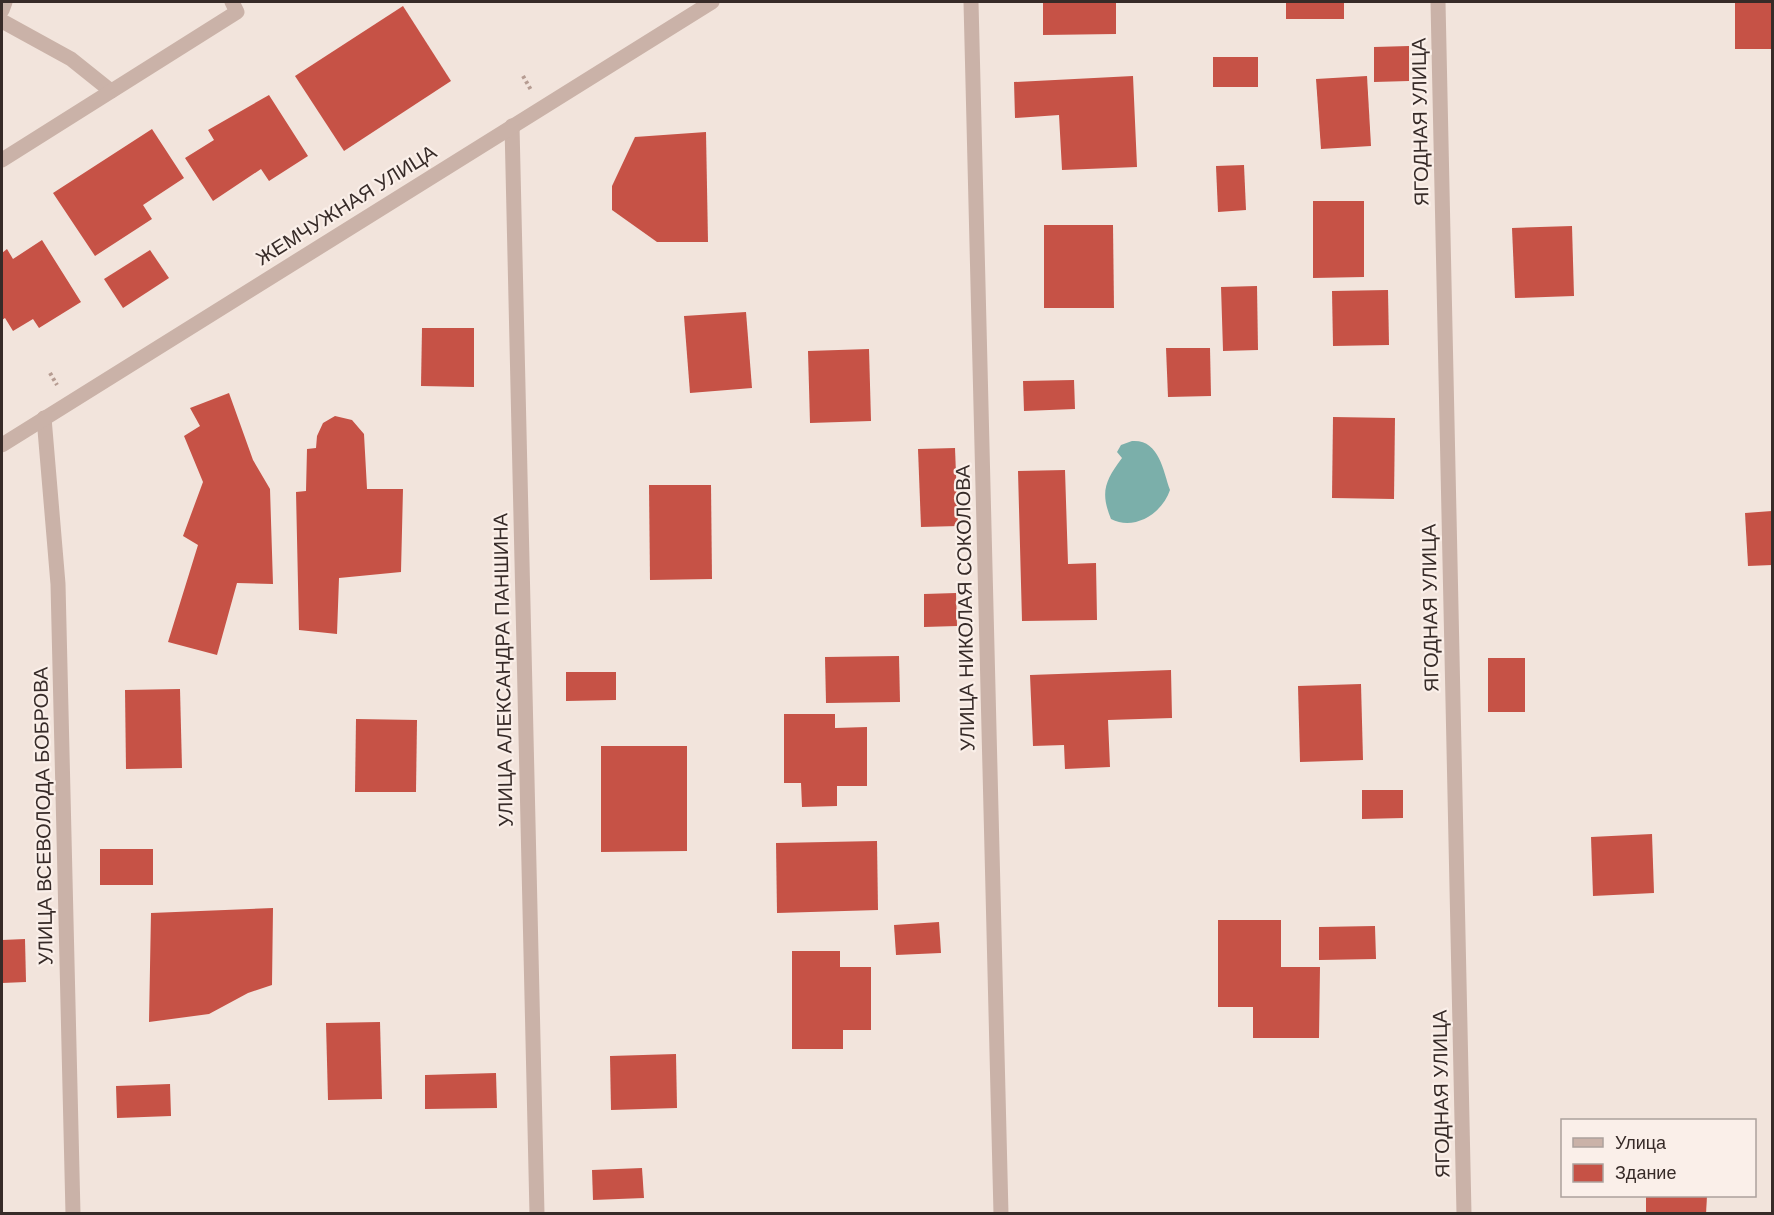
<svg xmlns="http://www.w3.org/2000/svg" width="1774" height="1215" font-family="Helvetica,sans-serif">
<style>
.water{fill:#7bafaa}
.building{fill:#c65246}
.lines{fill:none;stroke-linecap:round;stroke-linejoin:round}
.path{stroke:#b69c92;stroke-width:4;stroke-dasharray:3 3;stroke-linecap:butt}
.minor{stroke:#cab2a8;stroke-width:15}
.labels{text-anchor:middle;stroke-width:4.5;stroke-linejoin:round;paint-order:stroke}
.street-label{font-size:20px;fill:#372b28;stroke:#faefe9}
</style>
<rect width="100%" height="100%" fill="#f2e4dc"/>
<path class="water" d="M1132,441C1159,439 1163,470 1170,490C1162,514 1134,531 1111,519C1100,492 1105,481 1122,458L1117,452L1121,445Z"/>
<g class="building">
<polygon points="1043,2 1116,2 1116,34 1043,35"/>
<rect x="1286" y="2" width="58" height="17"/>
<rect x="1735" y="2" width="37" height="47"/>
<polygon points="403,6 451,81 344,151 295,76"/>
<polygon points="1409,46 1409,81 1374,82 1374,47"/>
<rect x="1213" y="57" width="45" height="30"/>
<polygon points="1133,76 1137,167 1062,170 1059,115 1015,118 1014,82"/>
<polygon points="1367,76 1371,146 1321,149 1316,79"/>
<polygon points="269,95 308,156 269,181 261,169 213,201 185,158 214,140 208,130"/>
<polygon points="152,129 184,178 143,205 152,219 95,256 53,193"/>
<polygon points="706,132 708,242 657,242 612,210 612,186 635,137"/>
<polygon points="1244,165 1246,210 1218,212 1216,166"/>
<polygon points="1313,201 1364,201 1364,277 1313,278"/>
<polygon points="1044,225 1113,225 1114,308 1044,308"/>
<polygon points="1572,226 1574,296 1515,298 1512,228"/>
<polygon points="42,240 81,302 39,328 33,319 13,331 5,318 2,320 2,253 7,249 13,259"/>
<polygon points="150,250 169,278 123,308 104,279"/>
<polygon points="1257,286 1258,350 1223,351 1221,287"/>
<polygon points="1388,290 1389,345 1333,346 1332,291"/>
<polygon points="746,312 752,388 690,393 684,316"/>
<polygon points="422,328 474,328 474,387 421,386"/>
<polygon points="1166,348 1210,348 1211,396 1168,397"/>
<polygon points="869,349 871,421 810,423 808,351"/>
<polygon points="1074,380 1075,409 1024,411 1023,381"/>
<polygon points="229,393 253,460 270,489 273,584 237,583 217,655 168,642 198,545 183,536 203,482 184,436 200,426 190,408"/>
<polygon points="335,416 352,420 364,434 367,489 403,489 401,572 339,578 337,634 299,630 296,492 306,491 307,449 316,448 317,436 323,423"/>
<polygon points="1333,417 1395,418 1394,499 1332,498"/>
<polygon points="955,448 958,526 921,527 918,449"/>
<polygon points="1065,470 1068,564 1096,563 1097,620 1022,621 1018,471"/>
<polygon points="649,485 711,485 712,579 650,580"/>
<polygon points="1772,511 1772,565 1748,566 1745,513"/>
<polygon points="956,593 957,626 924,627 924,594"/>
<polygon points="899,656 900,702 826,703 825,657"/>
<rect x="1488" y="658" width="37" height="54"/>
<polygon points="1171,670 1172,718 1108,720 1110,767 1065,769 1064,745 1033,746 1030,675"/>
<polygon points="566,672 616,672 616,700 566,701"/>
<polygon points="1361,684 1363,760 1300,762 1298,686"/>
<polygon points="180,689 182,768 126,769 125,690"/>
<polygon points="784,714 835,714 835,728 867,727 867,786 837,786 837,806 802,807 801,783 784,783"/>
<polygon points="356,719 417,720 416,792 355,792"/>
<polygon points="601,746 687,746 687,851 601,852"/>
<polygon points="1362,790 1403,790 1403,818 1362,819"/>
<polygon points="1652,834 1654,893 1593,896 1591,837"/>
<polygon points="877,841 878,910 777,913 776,843"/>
<rect x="100" y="849" width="53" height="36"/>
<polygon points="273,908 272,985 248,993 209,1014 149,1022 151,913"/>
<polygon points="1218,920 1281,920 1281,967 1320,967 1319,1038 1253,1038 1253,1007 1218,1007"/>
<polygon points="939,922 941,953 896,955 894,925"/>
<polygon points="1375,926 1376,959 1319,960 1319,927"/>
<polygon points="25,939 26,982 2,983 2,940"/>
<polygon points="792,951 840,951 840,967 871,967 871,1030 843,1030 843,1049 792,1049"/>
<polygon points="380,1022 382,1099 328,1100 326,1023"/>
<polygon points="676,1054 677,1108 611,1110 610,1056"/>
<polygon points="496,1073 497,1108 425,1109 425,1075"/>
<polygon points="170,1084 171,1116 117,1118 116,1086"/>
<polygon points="642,1168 644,1198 593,1200 592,1170"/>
<polygon points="1646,1196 1707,1196 1706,1214 1646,1214"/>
</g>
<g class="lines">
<g class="path">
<polyline points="523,76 531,90"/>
<polyline points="50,373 57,385"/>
</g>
<g class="minor">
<polyline points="971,2 1001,1214"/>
<polyline points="1438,2 1464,1214"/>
<polyline points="2,10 5,2"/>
<polyline points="2,21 71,59 111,91"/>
<polyline points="512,126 537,1214"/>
<polyline points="2,160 237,12 232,2"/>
<polyline points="44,418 58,584 73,1214"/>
<polyline points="2,445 712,2"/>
</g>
</g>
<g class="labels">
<g class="street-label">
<text transform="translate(1420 122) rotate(-91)" y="7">ЯГОДНАЯ УЛИЦА</text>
<text transform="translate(346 205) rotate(-32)" y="7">ЖЕМЧУЖНАЯ УЛИЦА</text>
<text transform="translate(965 608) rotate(-91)" y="7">УЛИЦА НИКОЛАЯ СОКОЛОВА</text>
<text transform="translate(1430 608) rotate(-91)" y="7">ЯГОДНАЯ УЛИЦА</text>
<text transform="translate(503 670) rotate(-91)" y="7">УЛИЦА АЛЕКСАНДРА ПАНШИНА</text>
<text transform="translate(43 816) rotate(-91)" y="7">УЛИЦА ВСЕВОЛОДА БОБРОВА</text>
<text transform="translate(1441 1094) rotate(-91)" y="7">ЯГОДНАЯ УЛИЦА</text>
</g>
</g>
<rect width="1774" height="1215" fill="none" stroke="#372b28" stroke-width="6"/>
<rect x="1561" y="1119" width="195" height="78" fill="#faefe9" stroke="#aca19c" stroke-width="1.5"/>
<rect x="1573" y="1138" width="30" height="9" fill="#cab2a8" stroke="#aca19c" stroke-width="1.5"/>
<text x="1615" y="1149" font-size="18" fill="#372b28">Улица</text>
<rect x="1573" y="1164" width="30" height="18" fill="#c65246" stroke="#aca19c" stroke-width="1.5"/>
<text x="1615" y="1179" font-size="18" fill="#372b28">Здание</text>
</svg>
